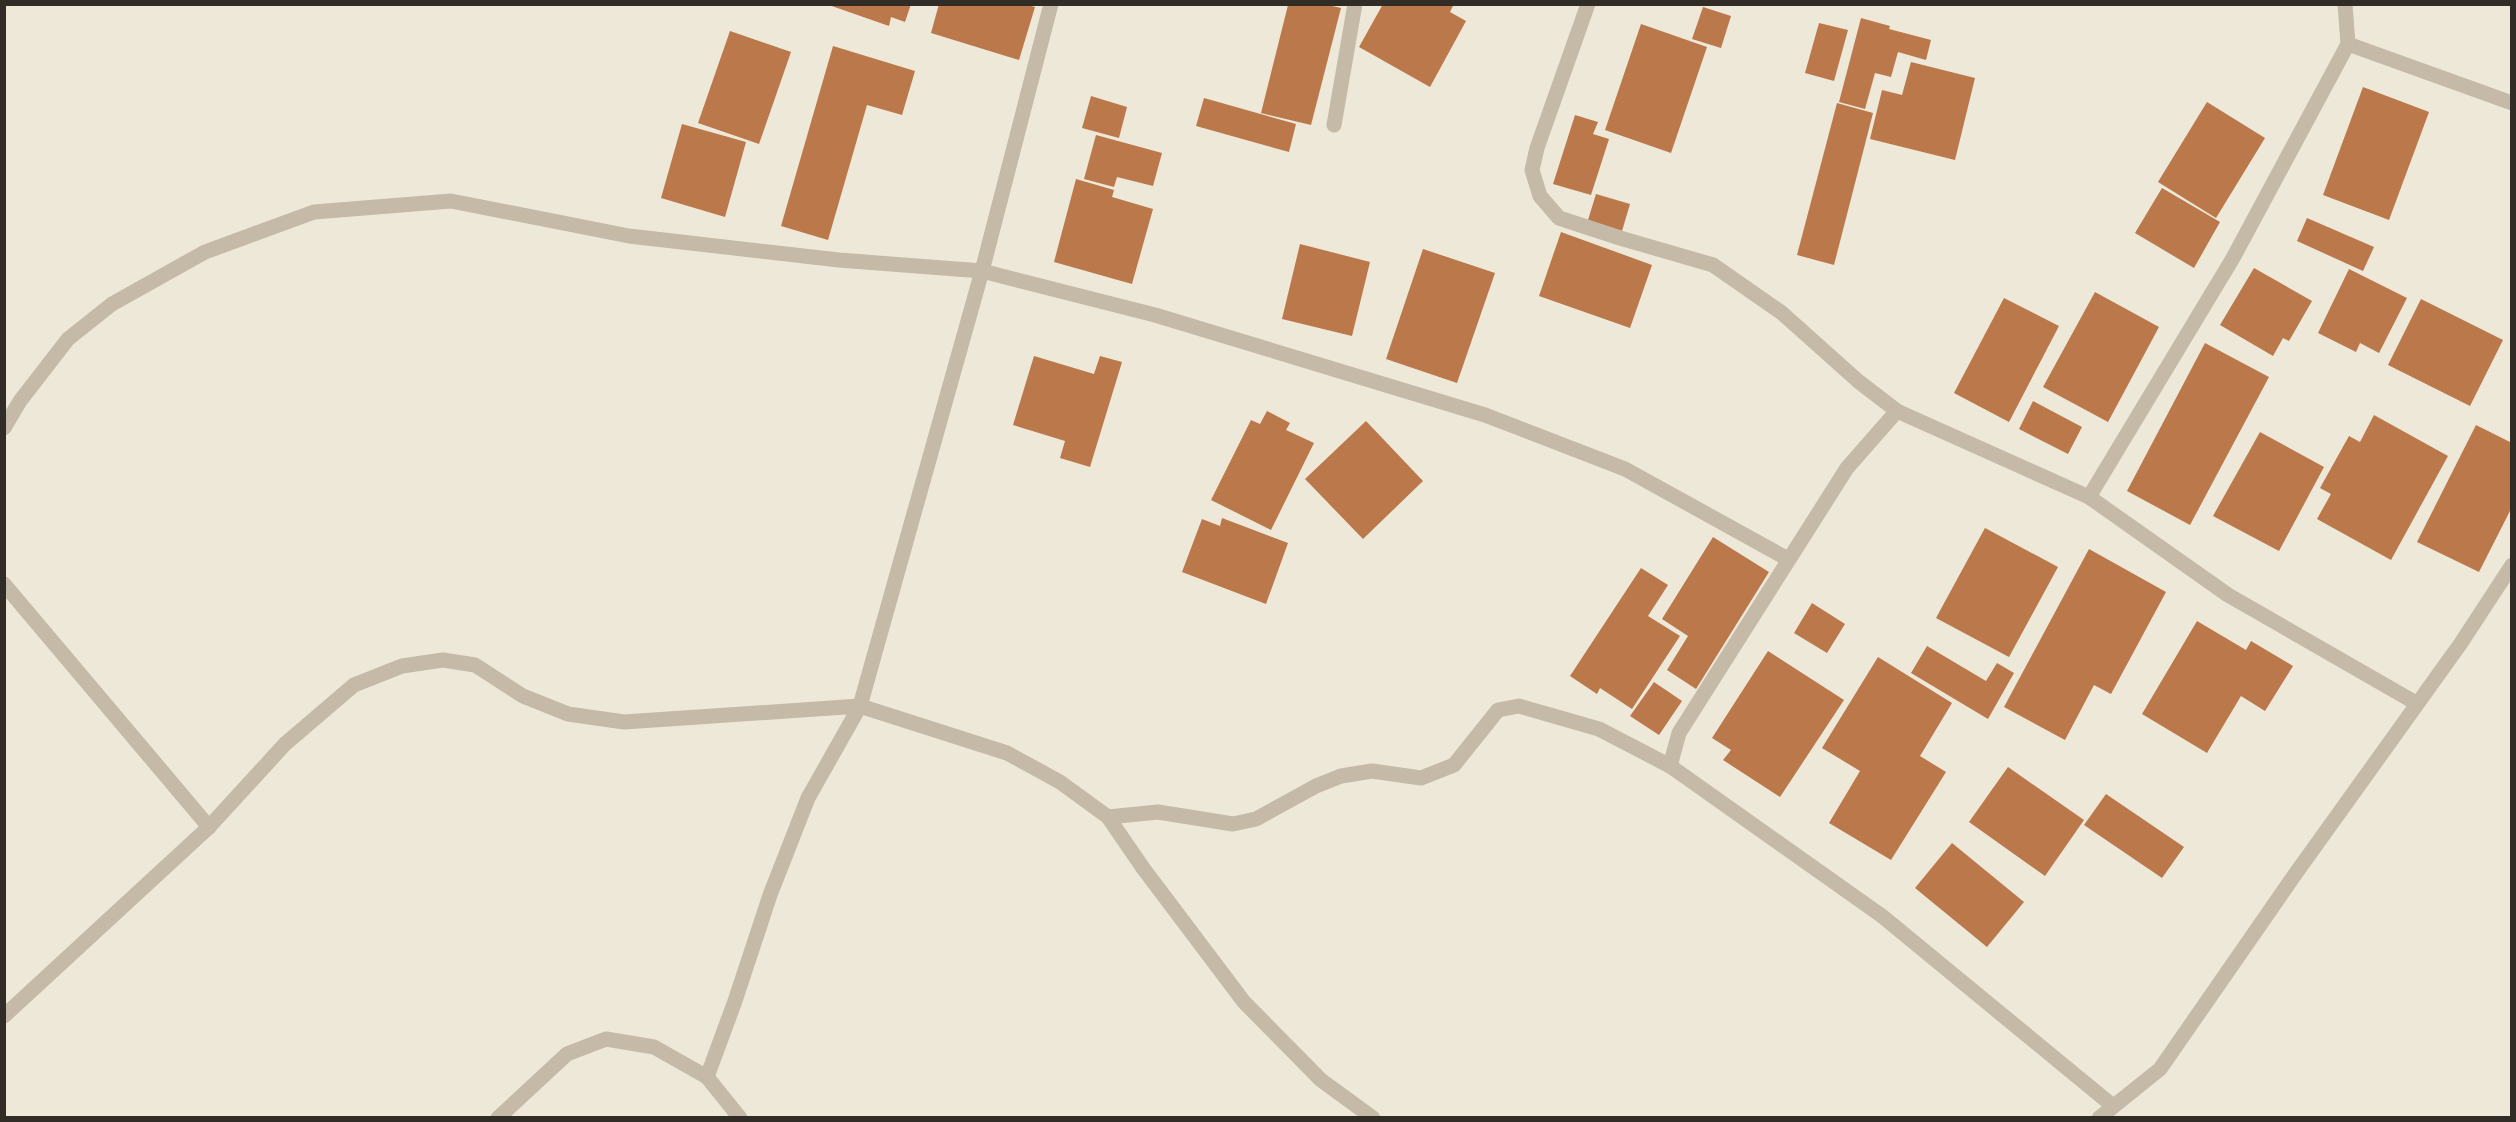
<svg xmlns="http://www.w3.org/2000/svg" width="2516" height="1122" font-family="'Fira Sans',sans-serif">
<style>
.building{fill:#ba784b}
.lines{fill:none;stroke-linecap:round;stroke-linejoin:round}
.minor{stroke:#c5b9a7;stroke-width:15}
</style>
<rect width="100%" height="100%" fill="#eee8d9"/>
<g class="building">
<polygon points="826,4 911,4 905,22 891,17 889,26"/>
<polygon points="939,4 1025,4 1035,7 1019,60 931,33"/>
<polygon points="1383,4 1454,4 1450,12 1466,21 1430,87 1359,47"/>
<polygon points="1288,5 1328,5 1341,8 1311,125 1261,113"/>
<polygon points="1703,7 1731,16 1721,48 1692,39"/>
<polygon points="1861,18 1890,26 1889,29 1931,40 1926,60 1898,52 1891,77 1875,73 1865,109 1839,102"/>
<polygon points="1819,23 1848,30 1834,81 1805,73"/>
<polygon points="1641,24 1707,47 1671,153 1605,130"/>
<polygon points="730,31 791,52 759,144 698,123"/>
<polygon points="833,46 915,71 902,115 867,105 828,240 781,226"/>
<polygon points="1911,62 1975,78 1955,160 1870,139 1882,90 1902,95"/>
<polygon points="2363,87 2429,112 2389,220 2323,195"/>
<polygon points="1091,96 1127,107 1119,138 1082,128"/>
<polygon points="1204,98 1296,124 1289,152 1196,126"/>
<polygon points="2207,102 2265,138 2216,218 2158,182"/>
<polygon points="1837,103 1873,113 1834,265 1797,255"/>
<polygon points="1575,115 1598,122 1593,134 1609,139 1591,195 1553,184"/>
<polygon points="682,124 746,142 725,217 661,198"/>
<polygon points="1096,135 1162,153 1153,186 1117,177 1114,187 1084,179"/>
<polygon points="1076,179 1114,190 1112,197 1153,209 1132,284 1054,262"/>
<polygon points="2162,188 2220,222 2194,268 2135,233"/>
<polygon points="1596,194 1630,204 1622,231 1588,220"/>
<polygon points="2307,218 2374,247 2363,271 2297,241"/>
<polygon points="1561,232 1652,265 1630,328 1539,296"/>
<polygon points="1300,244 1370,262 1352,336 1282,319"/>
<polygon points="1423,249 1495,273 1457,383 1386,359"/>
<polygon points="2254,268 2312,301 2289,341 2283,338 2273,356 2220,325"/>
<polygon points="2349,269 2407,298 2379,353 2360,343 2356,352 2318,333"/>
<polygon points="2095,292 2159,327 2108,422 2043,387"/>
<polygon points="2004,298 2059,326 2009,422 1954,393"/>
<polygon points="2421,299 2503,340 2470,406 2388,365"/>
<polygon points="2205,343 2269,377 2190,525 2127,491"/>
<polygon points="1034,356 1094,374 1100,356 1122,362 1090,467 1060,458 1065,441 1013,425"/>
<polygon points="2033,401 2082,427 2068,454 2019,429"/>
<polygon points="1267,411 1290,423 1286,430 1314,443 1271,530 1211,500 1251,420 1260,424"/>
<polygon points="2374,415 2448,456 2391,560 2317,519 2331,494 2320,488 2349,436 2360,442"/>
<polygon points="1366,421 1423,481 1363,539 1305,479"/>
<polygon points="2476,425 2512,443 2512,507 2479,572 2417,542"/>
<polygon points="2260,432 2324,467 2279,551 2213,516"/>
<polygon points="1222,518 1288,543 1266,604 1182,572 1202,519 1220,526"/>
<polygon points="1985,528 2058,567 2009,657 1936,618"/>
<polygon points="1713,537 1769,572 1696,689 1667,670 1688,636 1662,619"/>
<polygon points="2089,549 2166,592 2111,694 2094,685 2065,740 2004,707"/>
<polygon points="1641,568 1668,585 1648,616 1680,636 1632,709 1600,688 1597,694 1570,676"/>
<polygon points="1812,603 1845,624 1827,653 1794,633"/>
<polygon points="2197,621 2246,650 2251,641 2293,666 2265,711 2241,696 2207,753 2142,714"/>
<polygon points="1927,646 1986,681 1997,663 2014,673 1988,719 1911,673"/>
<polygon points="1768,651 1844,700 1780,797 1723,760 1731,750 1712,738"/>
<polygon points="1878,657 1952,703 1920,756 1946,772 1891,860 1829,823 1860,771 1822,748"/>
<polygon points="1654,682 1682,701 1659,735 1630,716"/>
<polygon points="2008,767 2084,820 2045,876 1969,822"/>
<polygon points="2106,794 2184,847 2162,878 2084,825"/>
<polygon points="1952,843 2024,902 1987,947 1915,888"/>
</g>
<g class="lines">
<g class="minor">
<polyline points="1588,4 1537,148 1532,170 1540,196 1559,218 1620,238 1713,265 1782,313 1858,381 1897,411"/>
<polyline points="2348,44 2512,103"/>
<polyline points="1334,125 1355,4"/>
<polyline points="4,428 20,401 68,339 112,304 205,252 314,212 451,201 629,236 839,260 982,271 1155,315 1485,415 1625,469 1788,559"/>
<polyline points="2089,497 2233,258 2348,44 2345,4"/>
<polyline points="4,584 209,827"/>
<polyline points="1670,766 1679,733 1847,468 1897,411 2089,497 2228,595 2416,703"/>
<polyline points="1108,817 1158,812 1233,824 1256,819 1316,786 1341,776 1372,771 1421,778 1454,765 1498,710 1519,706 1599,729 1670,766 1882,916 2113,1106"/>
<polyline points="4,1016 209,827 285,744 354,685 402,666 443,660 475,665 523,696 568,714 624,722 860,706 1007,753 1060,782 1108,817 1143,868 1244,1002 1321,1080 1373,1118"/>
<polyline points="707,1077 735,1001 770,895 808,798 860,706 982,271 1051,4"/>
<polyline points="498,1118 567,1054 606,1039 654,1047 707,1077 740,1118"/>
<polyline points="2099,1118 2160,1069 2296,873 2461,643 2512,565"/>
</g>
</g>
<rect width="2516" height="1122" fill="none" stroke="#322c26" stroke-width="12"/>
</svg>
